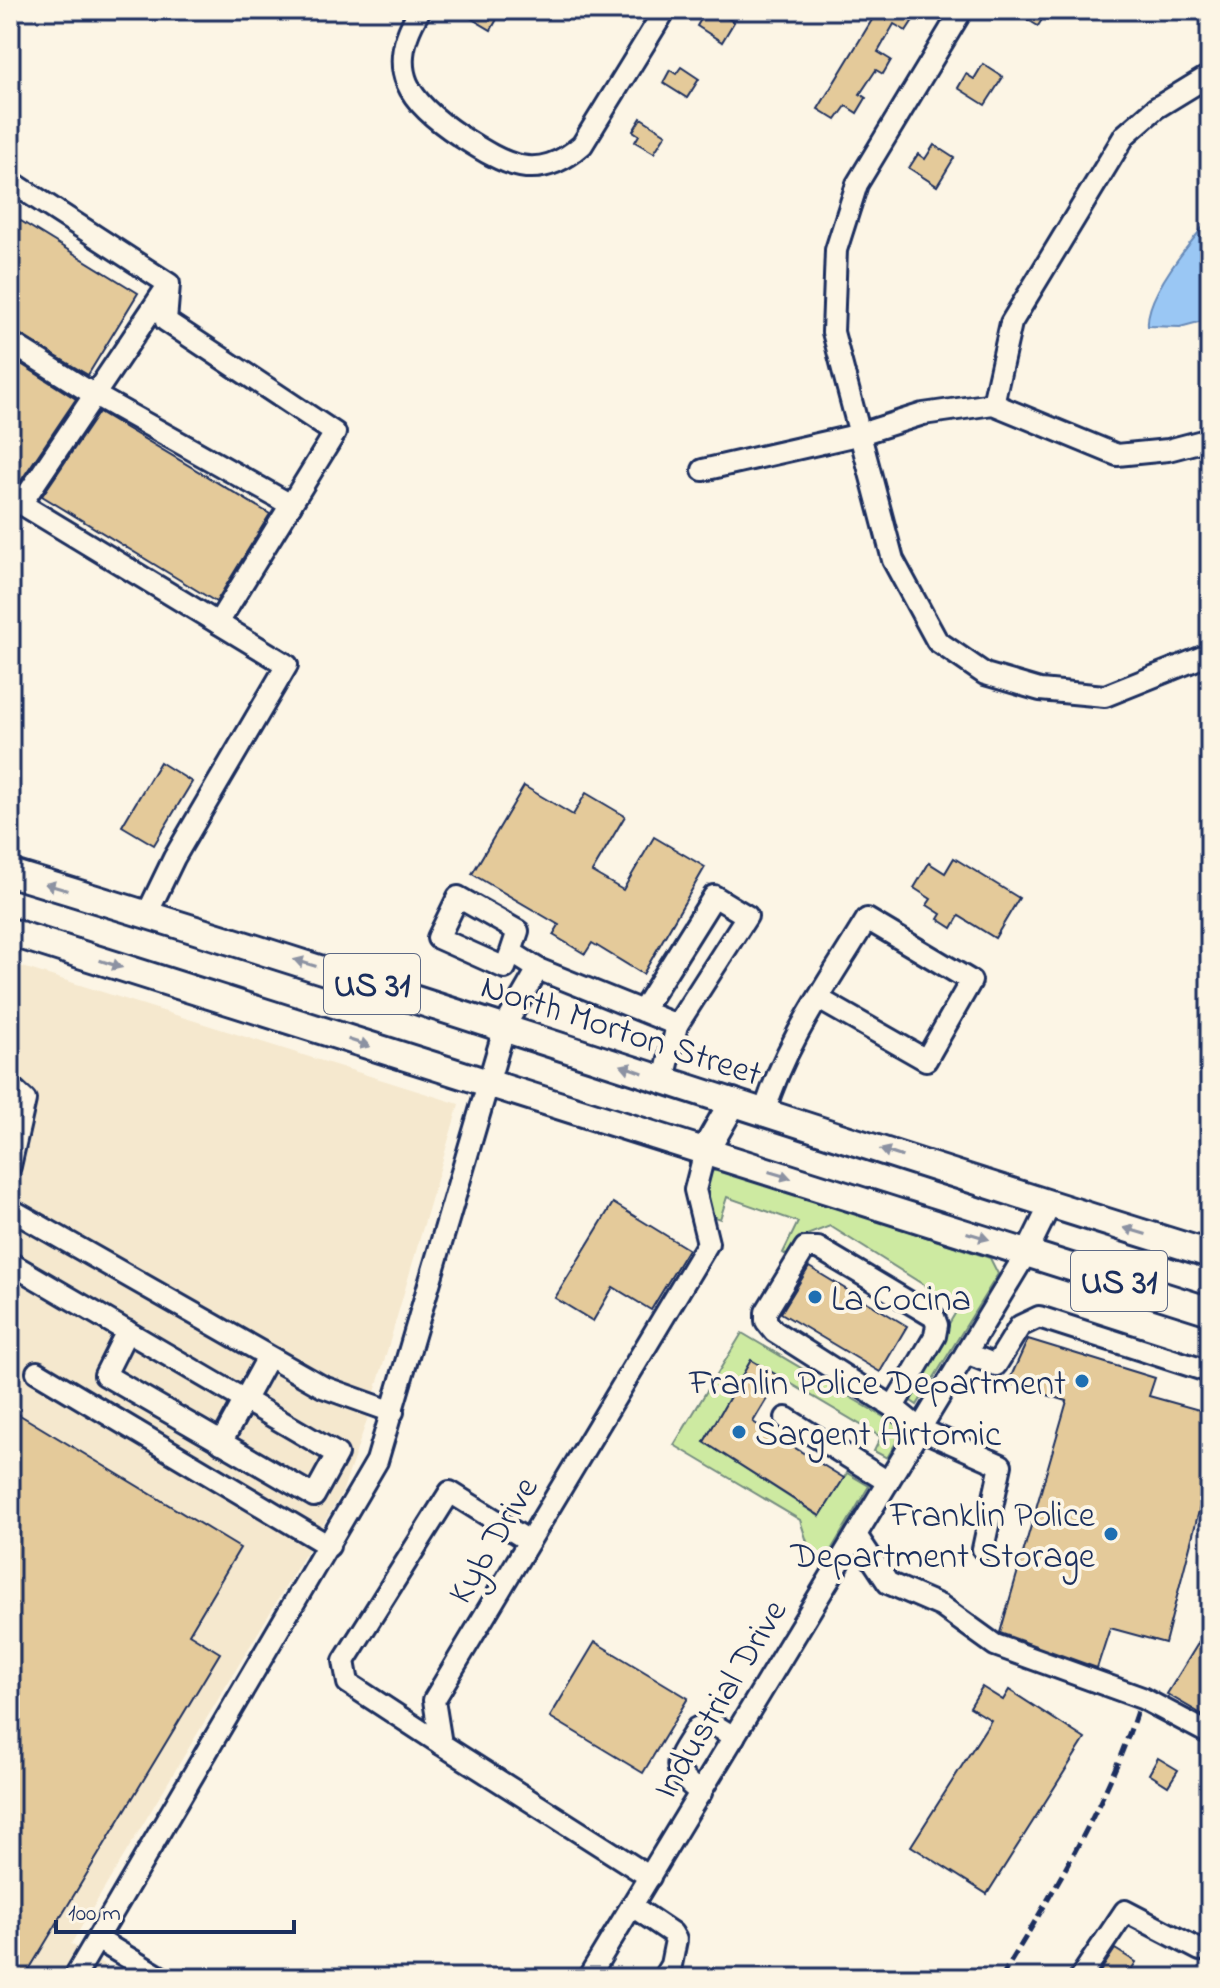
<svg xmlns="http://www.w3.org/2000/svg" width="1220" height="1988" font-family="'Indie Flower',sans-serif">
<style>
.built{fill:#f5e8ce}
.green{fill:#cdeaa1;stroke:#748c80;stroke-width:2}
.water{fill:#9ac7f4;stroke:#678ab8;stroke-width:2}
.building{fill:#e4ca9a;stroke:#1b2f5e;stroke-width:2}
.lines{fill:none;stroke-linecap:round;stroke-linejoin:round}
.minor-casing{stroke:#1b2f5e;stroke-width:26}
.major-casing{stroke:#1b2f5e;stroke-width:32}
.minor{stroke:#fcf5e5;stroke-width:20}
.major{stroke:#fcf5e5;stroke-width:26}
.rail{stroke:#1b2f5e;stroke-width:5;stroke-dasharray:12 6;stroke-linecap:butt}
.oneway{fill:#8c92a2}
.poi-dot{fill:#1f6fb2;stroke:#fcf5e5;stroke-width:3}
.labels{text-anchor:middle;stroke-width:8;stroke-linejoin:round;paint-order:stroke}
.shield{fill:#fcf5e5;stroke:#5e6a86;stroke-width:2}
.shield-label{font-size:34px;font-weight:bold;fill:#1b2f5e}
.street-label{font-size:36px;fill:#1b2f5e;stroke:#fcf5e5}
.poi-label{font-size:36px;fill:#1b2f5e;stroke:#fcf5e5;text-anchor:start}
</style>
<rect width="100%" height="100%" fill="#fcf5e5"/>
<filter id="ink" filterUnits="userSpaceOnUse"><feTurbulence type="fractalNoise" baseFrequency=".0125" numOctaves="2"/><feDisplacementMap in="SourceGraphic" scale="16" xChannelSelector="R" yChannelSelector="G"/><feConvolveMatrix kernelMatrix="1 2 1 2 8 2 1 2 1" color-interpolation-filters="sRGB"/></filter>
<g filter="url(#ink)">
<polygon class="built" points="10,963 459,1104 366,1423 342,1493 71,1944 108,1967 102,1978 10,1978"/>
<g class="green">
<polygon points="720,1169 990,1258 998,1274 917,1405 905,1397 959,1307 830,1226 804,1236 791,1258 783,1253 798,1222 727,1197 720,1219 712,1216 699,1188 706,1173"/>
<polygon points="742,1333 904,1429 887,1458 874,1451 881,1437 751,1360 704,1442 819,1516 847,1473 869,1486 824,1562 811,1554 800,1520 674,1445"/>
</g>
<path class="water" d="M1210,219V319L1180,327L1148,326C1145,296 1191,241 1210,219Z"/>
<g class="building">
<polygon points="457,10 502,10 491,30"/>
<polygon points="878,10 904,10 915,17 906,31 894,24 878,52 891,60 883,74 876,70 860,94 866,98 857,113 846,106 836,120 818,109"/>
<polygon points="1012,10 1048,10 1038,26"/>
<polygon points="715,11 734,22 722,42 697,26 704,14 711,18"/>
<polygon points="983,64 1003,77 985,105 958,88 966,74 974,79"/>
<polygon points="681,67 699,79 687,98 663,83 670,70 676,74"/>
<polygon points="641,118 666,134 654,153 635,142 639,135 633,131"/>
<polygon points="934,145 954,158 937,186 909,168 918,154 925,159"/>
<polygon points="16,218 138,293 88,375 10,329 10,228"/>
<polygon points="21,364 76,399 20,482 10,477 10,383"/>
<polygon points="99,412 270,514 216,602 42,496"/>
<polygon points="160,762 192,782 154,845 122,826"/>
<polygon points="524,786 573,815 586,793 625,816 592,872 623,890 654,837 705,867 643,974 592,943 585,954 553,935 559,925 472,874"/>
<polygon points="954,858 1019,898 995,938 959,916 952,928 938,919 941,914 927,905 931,899 914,888 929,863 945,873"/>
<polygon points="613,1203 688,1249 651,1310 613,1287 593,1321 555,1298"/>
<polygon points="809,1267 907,1326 880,1372 781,1313"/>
<polygon points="1028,1339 1155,1378 1149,1396 1210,1413 1210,1468 1165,1643 1110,1628 1097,1668 1000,1633 1067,1401 1008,1383"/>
<polygon points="751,1360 780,1377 753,1422 844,1478 820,1516 704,1442"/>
<polygon points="10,1409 240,1548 189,1634 220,1653 24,1978 10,1978"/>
<polygon points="1210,1624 1210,1719 1167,1694"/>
<polygon points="595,1642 688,1698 643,1773 550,1717"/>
<polygon points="982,1687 1003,1700 1009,1690 1085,1739 987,1894 911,1846 991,1720 970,1707"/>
<polygon points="1158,1758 1178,1770 1168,1786 1149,1774"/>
<polygon points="1115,1949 1136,1962 1126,1978 1096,1978"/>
</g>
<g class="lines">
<g class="minor-casing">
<g id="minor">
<path d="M420,10C383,70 409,102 460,136C504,164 536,185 582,145L665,10"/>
<polyline points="962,10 857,184 836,250 833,332 893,560 937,641 985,674 1040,690 1105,696 1210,654"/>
<polyline points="10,181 169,284 166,321 335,433 218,623"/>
<polyline points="10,342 93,394 291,505"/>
<polyline points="993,404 1011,323 1125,135 1156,108 1210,75"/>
<polyline points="703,470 857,435 923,414 993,404 1117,455 1168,450 1210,439"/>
<polyline points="10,497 287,665 174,858 147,914"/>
<polyline points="21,504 167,287"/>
<polyline points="511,952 505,968 438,938 458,897 518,931 511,952 538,969"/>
<polyline points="664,1080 677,1025"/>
<polyline points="10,1086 25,1100 10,1166"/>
<path d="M764,1113C785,1042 829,982 867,919L971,981L926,1060L819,999"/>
<polyline points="10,1209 323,1387 393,1412"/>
<polyline points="10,1263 337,1454 314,1496 105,1375 127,1331"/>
<polyline points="966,1353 996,1365 1020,1326 1039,1317 1210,1372"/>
<polyline points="37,1372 329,1546"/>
<polyline points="893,1407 935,1336 937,1325 934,1317 818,1248 805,1248 766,1312 766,1321 774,1331 893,1407 920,1429 1001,1465 983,1549"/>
<polyline points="786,1418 888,1482"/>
<polyline points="221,1443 268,1357"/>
<polyline points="856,1535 888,1583 941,1606 995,1645 1142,1698 1210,1734"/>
<polyline points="441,1744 348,1683 344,1661 450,1492 529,1541"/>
<path d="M701,1793C666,1767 677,1760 697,1728L711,1723L734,1737"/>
<polyline points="650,1877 441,1744 434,1700 708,1243 695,1190 705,1151"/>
<polyline points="632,1906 672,1933 676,1940 671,1965 663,1978"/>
<polyline points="74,1978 97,1939"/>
<polyline points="162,1978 97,1939 377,1461 505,1026 538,969 677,1025 747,916 714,896 642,1011"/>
<polyline points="588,1978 1027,1252 1050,1205"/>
<polyline points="1080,1978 1125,1911 1200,1950"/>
</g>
</g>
<g class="major-casing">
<g id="major">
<path d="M10,873C412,994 809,1131 1210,1254"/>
<polyline points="10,932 1210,1311"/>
<polyline points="705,1151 733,1102"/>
</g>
</g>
<use href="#minor" class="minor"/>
<use href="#major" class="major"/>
<path class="rail" d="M1001,1978C1054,1890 1106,1806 1138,1708"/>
</g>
<defs><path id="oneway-solid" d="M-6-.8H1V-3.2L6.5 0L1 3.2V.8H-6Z" transform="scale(2)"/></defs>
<g class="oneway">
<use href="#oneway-solid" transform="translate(56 887) rotate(-163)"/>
<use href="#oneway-solid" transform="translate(305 963) rotate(-163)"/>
<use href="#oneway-solid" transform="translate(111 964) rotate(18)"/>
<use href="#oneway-solid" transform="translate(359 1043) rotate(18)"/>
<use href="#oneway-solid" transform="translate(632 1069) rotate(-161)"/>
<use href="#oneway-solid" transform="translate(891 1153) rotate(-162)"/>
<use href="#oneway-solid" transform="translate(780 1175) rotate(17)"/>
<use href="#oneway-solid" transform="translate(1135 1231) rotate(-163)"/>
<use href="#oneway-solid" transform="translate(978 1236) rotate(17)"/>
</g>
</g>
<g class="poi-dot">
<circle cx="815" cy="1297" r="8"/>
<circle cx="1082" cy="1381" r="8"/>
<circle cx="739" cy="1432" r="8"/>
<circle cx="1111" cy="1534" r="8"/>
</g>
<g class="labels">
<g class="shield">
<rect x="324" y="954" width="96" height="60" rx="6"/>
<rect x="1071" y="1251" width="96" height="60" rx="6"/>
</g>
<g class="shield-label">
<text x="372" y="996">US 31</text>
<text x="1119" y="1293">US 31</text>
</g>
<g class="street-label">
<text transform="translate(622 1028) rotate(18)" y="13">North Morton Street</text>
<text transform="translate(491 1539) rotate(-59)" y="13">Kyb Drive</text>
<text transform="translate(718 1698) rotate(-59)" y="13">Industrial Drive</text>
</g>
<g class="poi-label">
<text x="831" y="1310">La Cocina</text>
<text x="1066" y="1394" text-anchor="end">Franlin Police Department</text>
<text x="755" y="1445">Sargent Airtomic</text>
<text x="1095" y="1526" text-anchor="end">Franklin Police<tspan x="1095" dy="41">Department Storage</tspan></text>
</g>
</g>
<rect width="1220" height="1988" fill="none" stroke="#fcf5e5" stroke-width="40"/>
<rect x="20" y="20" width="1180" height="1948" fill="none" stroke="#1b2f5e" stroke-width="3" filter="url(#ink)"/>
<path d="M56 1920v12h238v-12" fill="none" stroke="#1b2f5e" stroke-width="4"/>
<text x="68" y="1920" font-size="24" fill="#1b2f5e" stroke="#fcf5e5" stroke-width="6" paint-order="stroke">100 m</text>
</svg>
